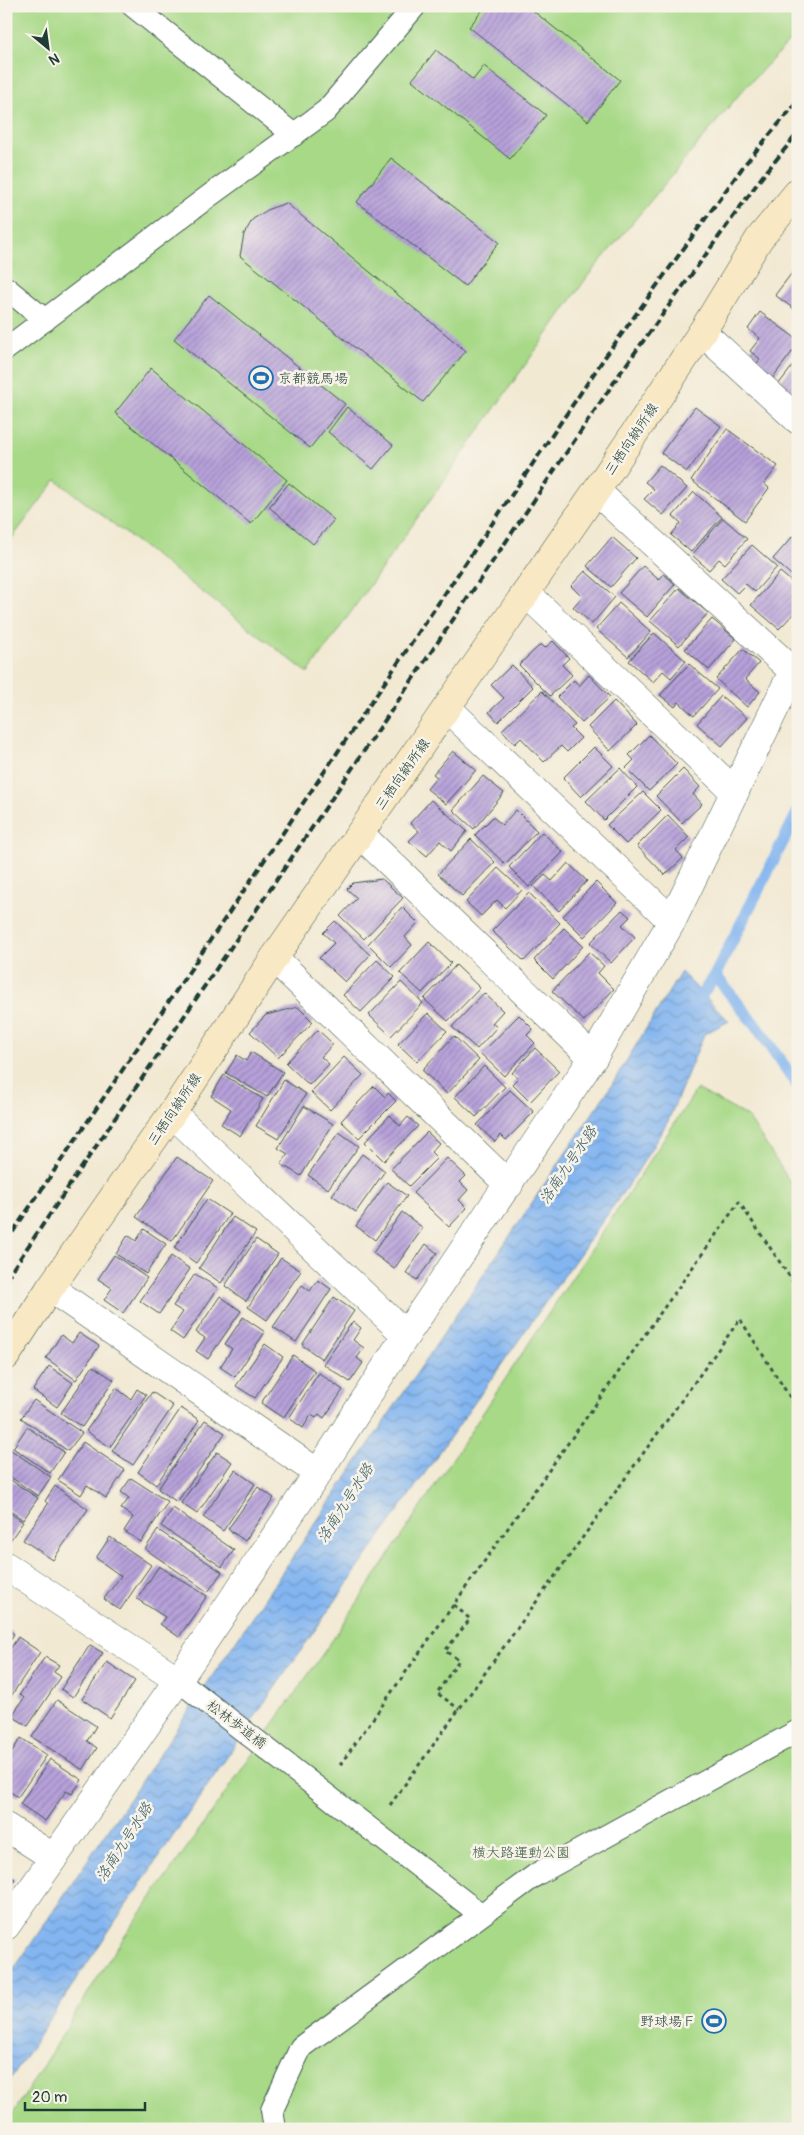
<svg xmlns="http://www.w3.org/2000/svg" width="804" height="2135" font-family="Pangolin,'Klee One',sans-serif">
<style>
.green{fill:#a7d987;stroke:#638b5e}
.water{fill:url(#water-waves);stroke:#517992}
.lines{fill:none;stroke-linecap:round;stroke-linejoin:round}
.stream{stroke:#83b5f0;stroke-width:12}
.building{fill:url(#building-hatch)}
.service-casing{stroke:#3f574c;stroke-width:24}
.minor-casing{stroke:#3f574c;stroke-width:29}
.secondary-casing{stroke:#3f574c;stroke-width:29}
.path{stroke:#3f574c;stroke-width:3;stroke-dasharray:4 4;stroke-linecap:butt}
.service{stroke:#fff;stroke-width:22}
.minor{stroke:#fff;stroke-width:28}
.secondary{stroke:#f8e8c3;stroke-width:28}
.rail{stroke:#1f3d34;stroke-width:4;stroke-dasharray:8 4;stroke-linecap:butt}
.labels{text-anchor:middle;stroke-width:5;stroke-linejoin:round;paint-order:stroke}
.poi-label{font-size:14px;fill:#1f3d34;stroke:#f7f3e8;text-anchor:start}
.street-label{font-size:14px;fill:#1f3d34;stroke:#f7f3e8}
.park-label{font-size:14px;fill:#3a5c45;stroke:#f7f3e8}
.water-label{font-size:15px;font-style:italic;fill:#385b63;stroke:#f7f3e8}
</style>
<defs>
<pattern id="water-waves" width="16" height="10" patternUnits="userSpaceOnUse" patternTransform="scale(1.25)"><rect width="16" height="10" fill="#83b5f0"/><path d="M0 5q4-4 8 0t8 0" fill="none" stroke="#6b94c3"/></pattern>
<pattern id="building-hatch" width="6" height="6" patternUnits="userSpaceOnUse" patternTransform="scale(1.25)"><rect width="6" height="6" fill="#b7a1da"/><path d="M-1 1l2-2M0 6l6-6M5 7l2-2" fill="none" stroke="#9484b2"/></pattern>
</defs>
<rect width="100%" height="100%" fill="#f7f3e8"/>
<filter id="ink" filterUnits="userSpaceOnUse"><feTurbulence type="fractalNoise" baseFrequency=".02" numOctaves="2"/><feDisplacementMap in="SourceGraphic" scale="10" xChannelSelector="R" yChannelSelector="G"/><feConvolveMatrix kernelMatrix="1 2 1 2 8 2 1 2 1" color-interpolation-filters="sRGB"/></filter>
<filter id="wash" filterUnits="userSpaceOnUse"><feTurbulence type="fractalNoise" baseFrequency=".0096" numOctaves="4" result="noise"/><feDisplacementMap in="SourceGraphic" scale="20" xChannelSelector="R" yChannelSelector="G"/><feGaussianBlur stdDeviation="1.12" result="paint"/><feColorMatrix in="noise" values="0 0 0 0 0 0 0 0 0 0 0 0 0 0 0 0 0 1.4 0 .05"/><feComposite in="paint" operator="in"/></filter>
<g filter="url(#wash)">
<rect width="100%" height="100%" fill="#f2e9d3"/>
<g class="green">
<polygon points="6,6 798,6 798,33 743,90 588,276 308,673 56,480 6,546"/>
<polygon points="697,1089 748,1117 798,1194 798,2129 6,2129 6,2125 111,1956 338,1632"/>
</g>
<path class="water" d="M681,972L729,1021L704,1034L668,1121L636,1174C423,1476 208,1777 6,2086V1981L611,1086Z"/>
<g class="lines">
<g class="stream">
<polyline points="715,975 760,1031 798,1086"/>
<polyline points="693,1008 715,975 798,812"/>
</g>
</g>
<g id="blocks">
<g class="building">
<polygon points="486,6 527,6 620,80 588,121 469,27"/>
<polygon points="436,50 473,80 484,66 546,115 510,159 412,80"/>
<polygon points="391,158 499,242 465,286 357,202"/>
<polygon points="286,203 466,351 423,402 240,256 244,234 253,219 269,209"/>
<polygon points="798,265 798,312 775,295"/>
<polygon points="209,295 345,404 310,448 174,339"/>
<polygon points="760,312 798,340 798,344 771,380 754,368 760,359 750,351 760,338 748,329"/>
<polygon points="798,359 798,400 778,385"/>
<polygon points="151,368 287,480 251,524 115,413"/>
<polygon points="347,407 393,445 373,469 328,432"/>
<polygon points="695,407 721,426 687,472 661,453"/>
<polygon points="727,429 778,466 764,484 769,488 745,521 691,480"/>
<polygon points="660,465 687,488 663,515 644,499 654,489 645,482"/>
<polygon points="289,483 334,520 313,544 269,507"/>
<polygon points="694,492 722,517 691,552 671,535 681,523 673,516"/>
<polygon points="723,518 747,539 725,564 719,559 709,570 692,555"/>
<polygon points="793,536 798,540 798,581 773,559"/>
<polygon points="612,537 636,558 611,587 587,566"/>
<polygon points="752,545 777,567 755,592 746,584 737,593 721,579"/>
<polygon points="643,566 659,580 664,574 675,584 647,617 619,593"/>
<polygon points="585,571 615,597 592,624 573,607 582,597 571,586"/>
<polygon points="780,572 798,587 798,609 779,629 751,605"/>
<polygon points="679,588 708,613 679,646 650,621"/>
<polygon points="619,603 651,632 628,657 596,629"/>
<polygon points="712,619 736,639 709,670 685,649"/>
<polygon points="654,633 686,661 671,678 663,671 653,682 629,661"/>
<polygon points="553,641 569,658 562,665 572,675 550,696 519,665 541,644 545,648"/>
<polygon points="743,649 759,663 745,679 760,692 747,707 716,679"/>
<polygon points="689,664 718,689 694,716 679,702 675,707 660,695"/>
<polygon points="512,665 533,687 498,722 489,712 504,698 491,685"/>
<polygon points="589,675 610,697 582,723 557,697 574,680 579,686"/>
<polygon points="542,691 575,725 571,728 581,738 567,752 561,746 544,762 521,738 515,744 502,730"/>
<polygon points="721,696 747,718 722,746 697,724"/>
<polygon points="614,701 637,725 610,751 588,727"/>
<polygon points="649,735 677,764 649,791 626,768 634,760 629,755"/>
<polygon points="594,747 613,766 581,797 563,778"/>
<polygon points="453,751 476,770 446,804 427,789 437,777 433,774"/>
<polygon points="620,768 637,787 604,820 586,801"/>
<polygon points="683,769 700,787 693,794 702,804 682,823 656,796"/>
<polygon points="483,776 504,793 474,829 453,810"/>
<polygon points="643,792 661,810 626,844 607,825"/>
<polygon points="431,800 467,831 451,851 440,841 427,856 409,841 419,831 410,823"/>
<polygon points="516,810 537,831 505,864 475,835 493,817 502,825"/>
<polygon points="668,815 689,837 676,850 683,858 665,875 637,846"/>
<polygon points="542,832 563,852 529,887 509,867"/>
<polygon points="471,839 495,862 462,896 438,874"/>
<polygon points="568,863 587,881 559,911 533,886 545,875 552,881"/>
<polygon points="498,868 522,890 505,908 497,900 481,916 466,902"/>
<polygon points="382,879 403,898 364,939 340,916 357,898 347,889 353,883"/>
<polygon points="596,882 617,903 584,937 563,916"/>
<polygon points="529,893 560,923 524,961 492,931"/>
<polygon points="402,907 418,923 405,937 412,945 391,967 368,944"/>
<polygon points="622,910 630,917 622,925 635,937 611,963 590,943"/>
<polygon points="335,921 370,955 345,982 319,958 334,943 323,933"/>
<polygon points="564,928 583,946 553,979 534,960"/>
<polygon points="429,942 451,963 422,993 400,973"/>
<polygon points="589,952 604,966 598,973 614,989 584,1021 552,991"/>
<polygon points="377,960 395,977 361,1012 343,995"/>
<polygon points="456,965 480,988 448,1021 424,999"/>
<polygon points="401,982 423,1003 391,1036 369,1015"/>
<polygon points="484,993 503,1011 492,1023 497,1027 477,1049 452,1027"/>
<polygon points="298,1007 313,1022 278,1058 250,1032 266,1015"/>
<polygon points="428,1013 447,1031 417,1062 398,1044"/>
<polygon points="519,1015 533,1029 527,1035 535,1043 504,1076 481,1054"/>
<polygon points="318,1030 333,1044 321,1057 329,1064 309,1085 286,1063"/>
<polygon points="454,1036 479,1060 447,1094 422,1070"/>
<polygon points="535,1048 559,1071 530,1102 512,1084 518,1078 512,1073"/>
<polygon points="251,1052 283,1072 267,1097 226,1073 237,1055 246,1061"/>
<polygon points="344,1057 363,1075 330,1110 311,1092"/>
<polygon points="484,1066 505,1087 476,1117 455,1097"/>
<polygon points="224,1075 263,1099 240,1136 221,1124 231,1109 211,1096"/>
<polygon points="284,1080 306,1094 278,1139 256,1126"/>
<polygon points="374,1086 385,1097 388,1093 396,1101 359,1138 341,1121"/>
<polygon points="510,1090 534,1112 506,1140 501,1135 495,1142 477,1125"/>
<polygon points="304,1106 333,1124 301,1176 281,1164 288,1154 278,1148"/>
<polygon points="390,1115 400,1126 408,1117 418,1126 384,1161 365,1142"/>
<polygon points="339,1132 359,1146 328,1189 308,1175"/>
<polygon points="427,1132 439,1143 431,1152 437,1158 409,1186 391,1169"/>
<polygon points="362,1154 385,1171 356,1212 332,1195"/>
<polygon points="177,1157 213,1181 172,1241 136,1217"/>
<polygon points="447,1158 466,1176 460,1182 468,1190 459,1200 467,1208 449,1227 413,1193"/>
<polygon points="387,1182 407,1196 375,1240 356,1226"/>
<polygon points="207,1199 230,1214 196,1263 174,1248"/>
<polygon points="402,1212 423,1228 394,1269 373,1253"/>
<polygon points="233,1217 256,1232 221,1283 199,1268"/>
<polygon points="144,1229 166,1244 146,1274 116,1254 128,1235 136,1241"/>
<polygon points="256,1239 278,1254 246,1301 225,1286"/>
<polygon points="426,1244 437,1253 417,1280 406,1273"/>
<polygon points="114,1255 147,1278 123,1313 104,1300 112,1288 98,1279"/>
<polygon points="171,1256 190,1269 159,1314 140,1301"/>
<polygon points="281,1258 301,1271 267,1320 248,1307"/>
<polygon points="195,1274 218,1288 183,1340 170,1331 183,1312 173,1306"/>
<polygon points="318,1280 331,1289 296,1342 273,1327 302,1285 310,1291"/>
<polygon points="220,1296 241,1311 208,1359 196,1351 205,1338 196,1332"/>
<polygon points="334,1297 354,1311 322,1359 302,1345"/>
<polygon points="243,1317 265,1332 235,1377 220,1367 232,1349 225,1344"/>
<polygon points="353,1321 361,1328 353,1340 364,1348 357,1358 363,1363 350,1382 323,1364"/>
<polygon points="79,1333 99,1346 76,1380 46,1358 61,1335 72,1343"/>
<polygon points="265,1344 283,1357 255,1398 236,1386"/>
<polygon points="293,1355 315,1371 283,1418 261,1403"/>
<polygon points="49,1366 73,1383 57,1407 33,1390"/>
<polygon points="93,1366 114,1380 82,1427 61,1413"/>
<polygon points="319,1373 343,1390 324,1418 319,1414 316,1418 311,1415 303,1428 289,1418"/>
<polygon points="116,1388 131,1399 137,1389 146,1395 110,1447 86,1431"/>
<polygon points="152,1392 173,1406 133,1465 112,1451"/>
<polygon points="34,1400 82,1433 68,1451 21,1418"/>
<polygon points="181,1408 199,1420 156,1485 138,1472"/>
<polygon points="205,1420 225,1433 177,1502 158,1489"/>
<polygon points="27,1427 64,1452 50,1473 13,1448"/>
<polygon points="83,1442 125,1470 106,1498 87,1485 81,1495 58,1480"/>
<polygon points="8,1448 51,1477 38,1496 6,1474"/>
<polygon points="217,1452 232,1462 197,1514 181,1503"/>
<polygon points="235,1470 255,1484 223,1531 203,1517"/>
<polygon points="6,1477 38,1498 23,1520 6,1508"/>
<polygon points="131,1478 168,1502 141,1542 124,1531 133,1517 121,1509 129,1498 121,1492"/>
<polygon points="55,1486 88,1509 53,1560 23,1540 48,1504 45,1501"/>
<polygon points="258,1487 274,1498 245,1541 228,1529"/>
<polygon points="173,1508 234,1550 222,1567 161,1526"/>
<polygon points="6,1510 23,1522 9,1542 6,1540"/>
<polygon points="158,1530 222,1572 208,1592 145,1549"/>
<polygon points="110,1537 151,1565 120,1610 104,1599 121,1576 96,1558"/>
<polygon points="159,1566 207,1596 179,1637 160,1624 165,1617 137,1599"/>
<polygon points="6,1628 14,1634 6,1646"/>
<polygon points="18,1637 40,1652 6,1704 6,1655"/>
<polygon points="90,1645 103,1653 73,1697 61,1689"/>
<polygon points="45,1657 59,1665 54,1672 61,1677 28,1726 12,1716 24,1698 20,1694"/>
<polygon points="107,1662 135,1681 110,1718 82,1699"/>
<polygon points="57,1700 96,1726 87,1741 97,1748 83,1770 32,1737"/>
<polygon points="21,1738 47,1755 18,1797 6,1789 6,1756 8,1757"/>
<polygon points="50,1759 82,1780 72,1794 66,1791 45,1821 20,1804"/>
<polygon points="6,1874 15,1879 6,1893"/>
</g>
</g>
</g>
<g filter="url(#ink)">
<use href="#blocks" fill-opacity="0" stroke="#3f574c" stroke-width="1"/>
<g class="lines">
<g class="service-casing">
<g id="service">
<polyline points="133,6 294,135"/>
<polyline points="6,288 45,320"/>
<polyline points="6,349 209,196 326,111 415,6"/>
<polyline points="178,1680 480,1914"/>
<polyline points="275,2129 272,2110 301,2047 537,1874 798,1731"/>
</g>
</g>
<g class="minor-casing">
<g id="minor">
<polyline points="702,332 798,420"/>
<polyline points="526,593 735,792"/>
<polyline points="447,708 672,921"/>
<polyline points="360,834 593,1058"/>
<polyline points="274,958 509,1185"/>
<polyline points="172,1113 406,1335"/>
<polyline points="50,1288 318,1473"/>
<polyline points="6,1566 178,1680"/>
<polyline points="6,1827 53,1857"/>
<polyline points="6,1926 178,1680 318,1473 406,1335 593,1058 672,921 793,671 596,491"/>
</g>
</g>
<g class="secondary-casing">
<polyline id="secondary" points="6,1356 50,1288 172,1113 274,958 596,491 702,332 759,239 798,192"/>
</g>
<g class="path">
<polyline points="454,1605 470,1619 445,1651 459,1660 437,1693 459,1709"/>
<polyline points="340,1765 739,1202 798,1289"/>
<polyline points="390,1805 740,1319 798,1410"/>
</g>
<use href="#service" class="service"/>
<use href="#minor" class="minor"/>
<use href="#secondary" class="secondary"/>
<g class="rail">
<polyline points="6,1242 605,357 745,164 798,101"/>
<polyline points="6,1279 623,369 762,177 798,133"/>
</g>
</g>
</g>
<defs>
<g id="stadium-ring" transform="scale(1.25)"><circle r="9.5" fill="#f7f3e8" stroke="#1f6fb2" stroke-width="1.5"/><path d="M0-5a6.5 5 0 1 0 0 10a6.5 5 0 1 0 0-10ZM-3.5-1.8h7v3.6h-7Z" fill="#1f6fb2"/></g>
</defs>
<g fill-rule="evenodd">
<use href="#stadium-ring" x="261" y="378"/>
<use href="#stadium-ring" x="714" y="2021"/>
</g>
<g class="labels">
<g class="poi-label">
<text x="278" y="383">京都競馬場</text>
<text x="696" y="2026" text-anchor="end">野球場Ｆ</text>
</g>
<g class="street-label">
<text transform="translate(631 439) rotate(-56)" y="5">三栖向納所線</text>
<text transform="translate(402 774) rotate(-55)" y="5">三栖向納所線</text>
<text transform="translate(174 1109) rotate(-56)" y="5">三栖向納所線</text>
<text transform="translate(237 1724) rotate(37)" y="5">松林歩道橋</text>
</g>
<g class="park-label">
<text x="521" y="1857">横大路運動公園</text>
</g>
<g class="water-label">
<text transform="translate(568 1165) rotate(-56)" y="5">洛南九号水路</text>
<text transform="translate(345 1503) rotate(-57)" y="5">洛南九号水路</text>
<text transform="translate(124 1842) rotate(-57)" y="5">洛南九号水路</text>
</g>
</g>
<rect width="804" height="2135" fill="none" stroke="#f7f3e8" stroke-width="25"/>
<g transform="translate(48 48) rotate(151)" stroke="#f7f3e8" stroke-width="4" paint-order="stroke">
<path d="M0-4L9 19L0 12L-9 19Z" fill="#1f3d34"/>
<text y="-8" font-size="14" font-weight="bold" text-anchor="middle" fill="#1f3d34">N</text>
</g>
<path d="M25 2102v8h120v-8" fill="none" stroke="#1f3d34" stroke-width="2.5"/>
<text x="32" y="2102" font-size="15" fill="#1f3d34" stroke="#f7f3e8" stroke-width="4" paint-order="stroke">20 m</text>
</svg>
